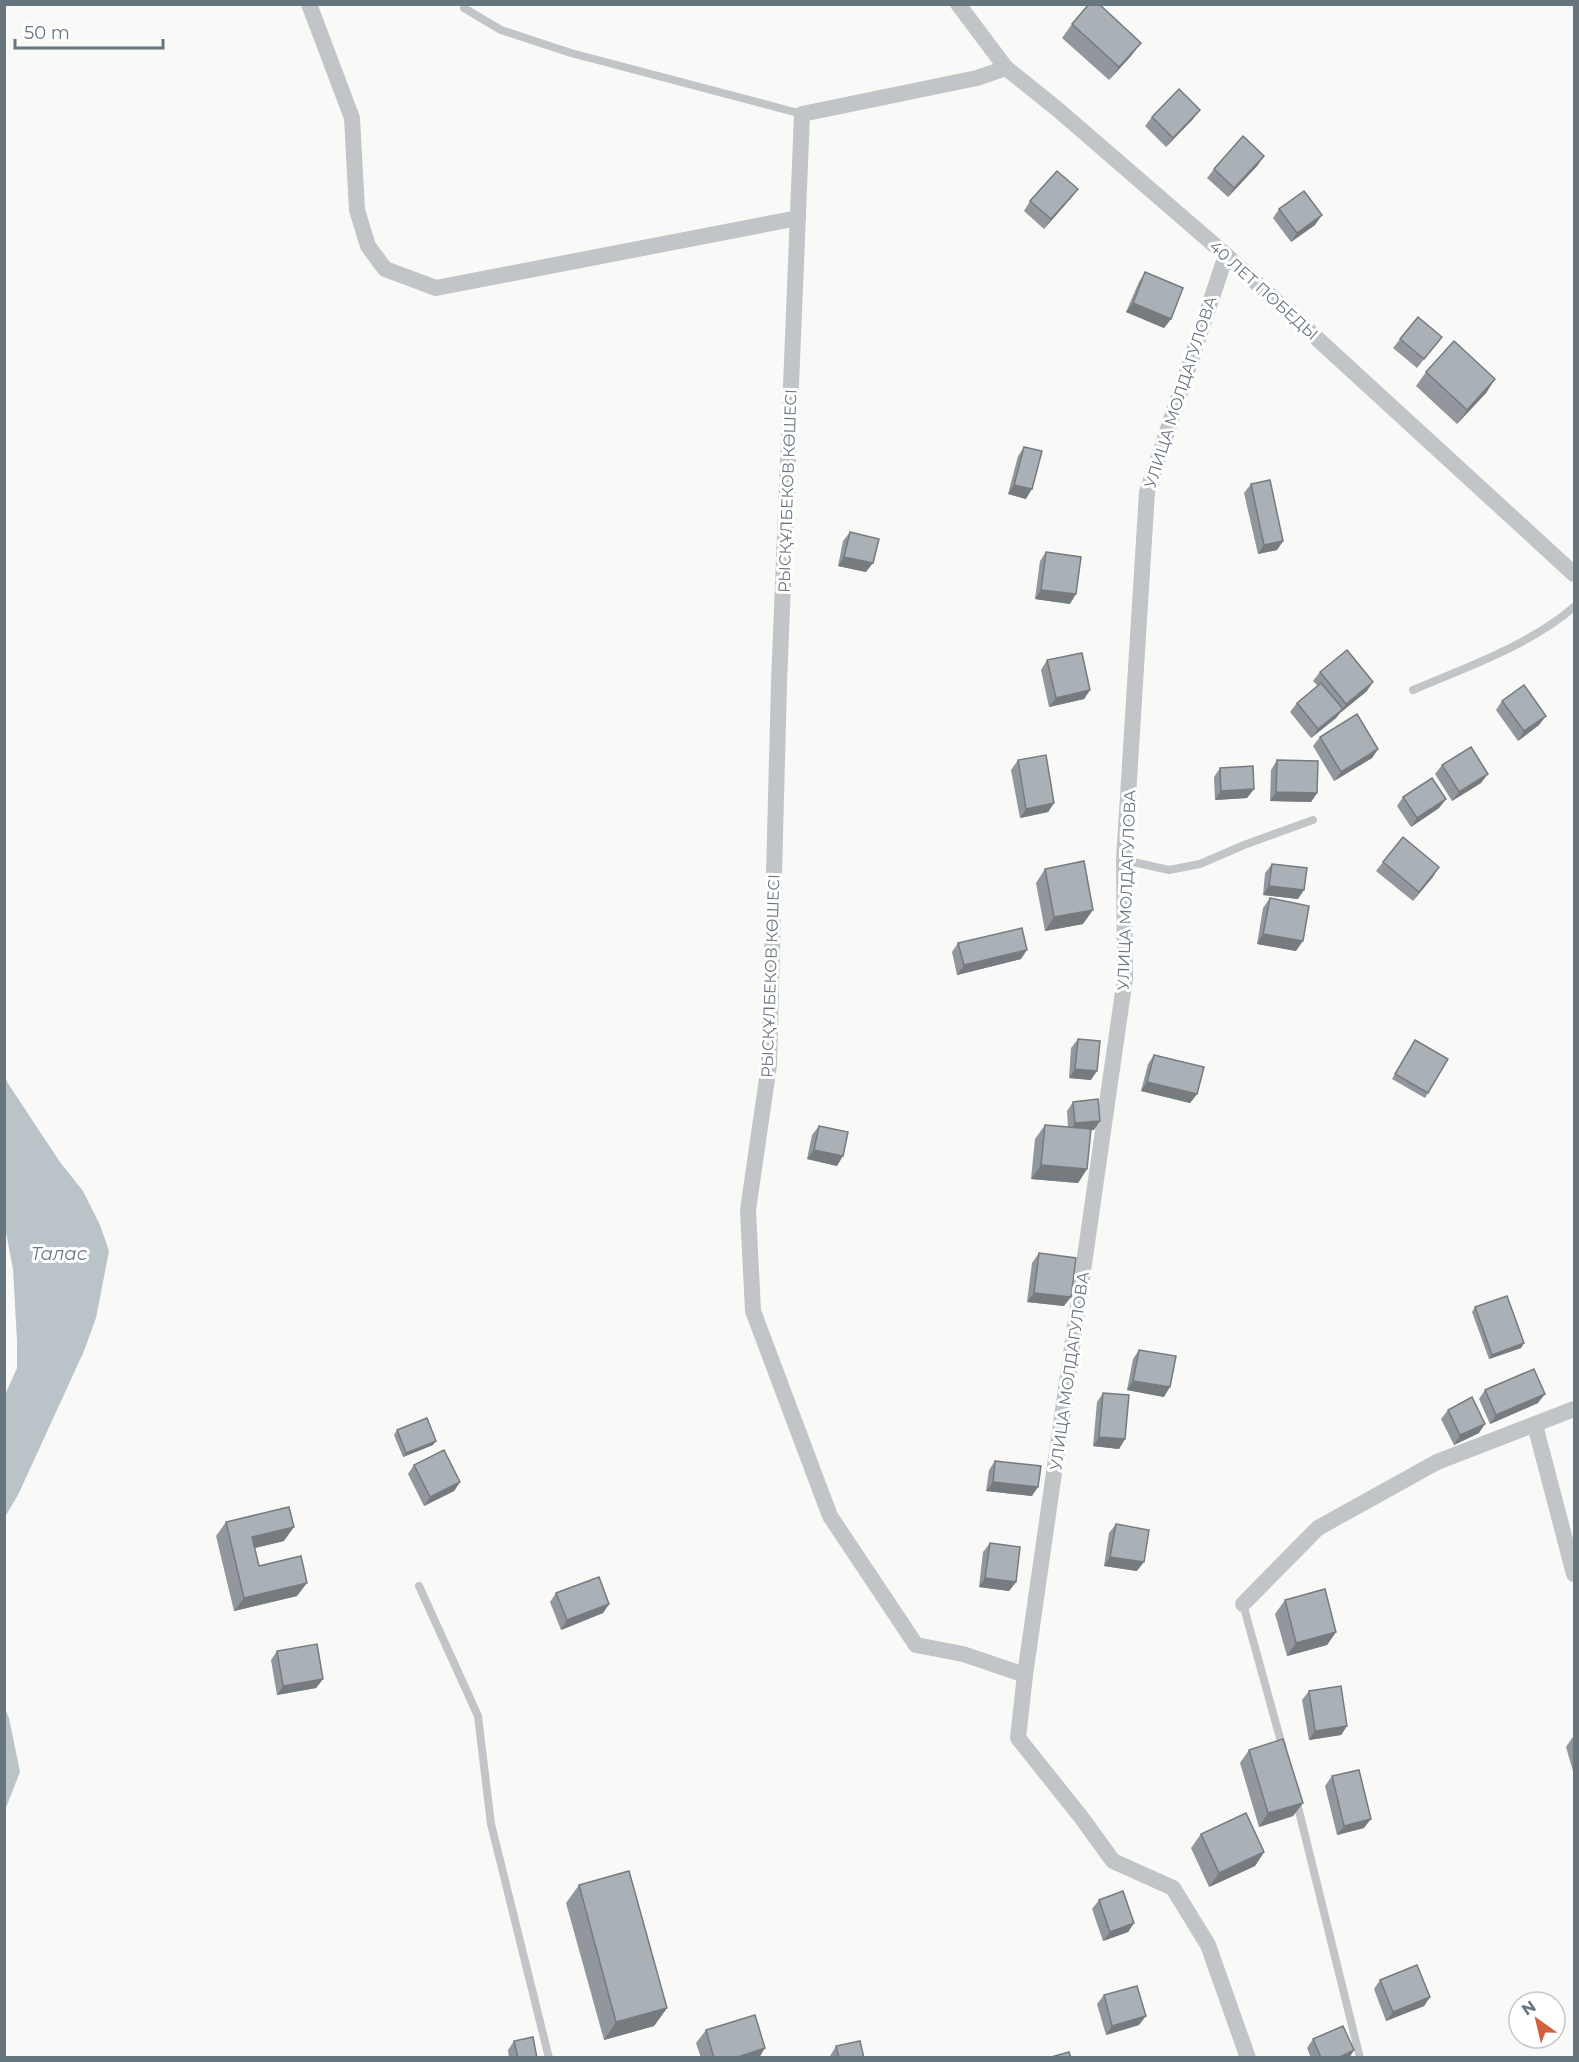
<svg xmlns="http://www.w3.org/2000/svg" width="1579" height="2062" font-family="Montserrat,sans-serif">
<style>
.water{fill:#bac4c8}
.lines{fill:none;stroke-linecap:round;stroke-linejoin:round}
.service{stroke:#c1c5c8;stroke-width:8}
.minor{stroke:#c1c5c8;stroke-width:16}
.wall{fill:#91979d}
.shaded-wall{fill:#767b7f}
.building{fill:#a9b0b6;stroke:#767b7f;stroke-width:1.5}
.labels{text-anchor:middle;stroke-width:6;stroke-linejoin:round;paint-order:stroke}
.street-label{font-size:16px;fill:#67757f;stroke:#fff}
.water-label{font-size:18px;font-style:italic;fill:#677980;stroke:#fff}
</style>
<rect width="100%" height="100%" fill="#f9f9f7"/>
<g class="water">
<polygon points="4,1075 9,1085 60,1162 83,1191 100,1225 109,1251 96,1318 84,1351 18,1495 5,1517 5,1395 17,1368 17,1341 13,1269 4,1222"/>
<polygon points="4,1706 9,1718 20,1772 5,1810"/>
</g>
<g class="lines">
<g class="service">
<polyline points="464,8 501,30 571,53 802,114"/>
<path d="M1413,690C1467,667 1530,645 1574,607"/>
<polyline points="1124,860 1169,870 1200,864 1244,845 1313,820"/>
<polyline points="419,1586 478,1716 491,1824 549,2058"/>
<polyline points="1243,1604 1283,1749"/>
<polyline points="1296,1799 1360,2058"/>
</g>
<g class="minor">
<polyline points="309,4 352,118 357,210 368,246 385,269 436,288 798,218"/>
<polyline points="958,4 1006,68 1056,108 1226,255 1574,574"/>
<polyline points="1006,68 977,78 802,114 779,683 769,1065 748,1210 753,1311 830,1516 916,1645 963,1654 1025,1675 1018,1738 1081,1817 1113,1861 1173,1888 1208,1945 1248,2058"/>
<polyline points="1535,1425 1574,1574"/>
<polyline points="1243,1604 1318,1528 1437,1462 1574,1409"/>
<polyline points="1025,1675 1125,978 1124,860 1147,492 1226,255"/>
</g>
</g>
<g class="wall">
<polygon points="1072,24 1131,56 1109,80 1062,38"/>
<polygon points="1152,117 1193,119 1166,147 1145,126"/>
<polygon points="1258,165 1228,197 1207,178 1214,169"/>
<polygon points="1078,189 1071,198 1044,229 1024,211 1030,201"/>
<polygon points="1279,209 1315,225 1291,242 1273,218"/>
<polygon points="1145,272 1171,319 1164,328 1126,312 1139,282"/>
<polygon points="1442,337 1417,368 1393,348 1400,339"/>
<polygon points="1426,372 1495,379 1486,393 1457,424 1416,386"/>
<polygon points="1024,447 1026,499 1008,494 1018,456"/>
<polygon points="1251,484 1283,541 1277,550 1258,554 1244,493"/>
<polygon points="850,532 866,572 838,566 843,541"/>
<polygon points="1046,552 1070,604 1035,599 1040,561"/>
<polygon points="1047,660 1090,690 1084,699 1049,707 1041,670"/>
<polygon points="1320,672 1367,691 1340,713 1336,718 1311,738 1290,712 1297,703 1318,686 1313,681"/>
<polygon points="1502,701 1539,725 1518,741 1496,710"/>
<polygon points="1320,737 1378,749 1372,758 1334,781 1313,746"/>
<polygon points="1018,760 1054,803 1048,812 1020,818 1011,770"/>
<polygon points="1277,760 1317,793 1311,802 1270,801 1271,770"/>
<polygon points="1442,765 1481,783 1452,801 1435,774"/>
<polygon points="1220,768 1254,789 1247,798 1215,800 1214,777"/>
<polygon points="1403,797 1446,799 1439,808 1411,827 1397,806"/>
<polygon points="1383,862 1439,867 1413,901 1376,871"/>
<polygon points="1272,864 1298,899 1263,895 1265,873"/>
<polygon points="1045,869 1083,924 1045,931 1036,883"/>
<polygon points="1270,898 1296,951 1257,944 1263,908"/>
<polygon points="958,943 1021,959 957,975 952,952"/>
<polygon points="1078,1039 1091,1080 1069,1078 1071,1048"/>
<polygon points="1415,1040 1428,1093 1425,1098 1392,1079"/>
<polygon points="1154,1055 1197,1094 1190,1103 1141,1091 1148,1064"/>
<polygon points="1073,1102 1094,1130 1091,1130 1087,1169 1078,1183 1031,1179 1035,1139 1045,1125 1068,1127 1067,1111"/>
<polygon points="819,1126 837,1166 807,1159 812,1135"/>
<polygon points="1039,1253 1064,1306 1027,1302 1032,1263"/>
<polygon points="1475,1307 1524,1343 1521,1348 1489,1359 1472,1312"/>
<polygon points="1139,1350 1164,1397 1127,1390 1133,1359"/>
<polygon points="1485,1390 1538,1403 1490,1424 1479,1399"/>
<polygon points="1103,1393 1125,1439 1119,1449 1093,1446 1097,1402"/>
<polygon points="1448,1410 1479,1433 1454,1445 1441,1419"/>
<polygon points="397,1430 433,1445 403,1457 394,1435"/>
<polygon points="995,1461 1032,1496 986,1491 989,1470"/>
<polygon points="414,1465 460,1482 454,1491 424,1506 408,1474"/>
<polygon points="226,1522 284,1541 254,1548 259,1566 297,1596 234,1611 216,1536"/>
<polygon points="1116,1524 1137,1571 1104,1566 1109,1533"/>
<polygon points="990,1543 1016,1582 1009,1591 979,1587 983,1552"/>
<polygon points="556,1593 609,1604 603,1613 561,1630 550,1602"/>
<polygon points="1285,1600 1336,1632 1327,1645 1287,1656 1275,1614"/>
<polygon points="277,1651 323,1679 316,1688 277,1695 271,1660"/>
<polygon points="1309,1691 1347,1726 1341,1735 1309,1740 1302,1700"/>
<polygon points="1575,1737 1575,1778 1566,1747 1572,1738"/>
<polygon points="1249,1750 1303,1803 1293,1816 1259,1827 1240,1763"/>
<polygon points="1332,1776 1364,1828 1337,1835 1325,1786"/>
<polygon points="1201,1834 1264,1852 1255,1866 1209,1887 1191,1848"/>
<polygon points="579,1885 667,2008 654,2026 604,2040 566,1903"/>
<polygon points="1099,1900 1134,1923 1128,1932 1103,1941 1092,1909"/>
<polygon points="1380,1980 1430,1997 1424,2006 1386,2021 1374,1989"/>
<polygon points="1104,1995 1139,2025 1106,2035 1097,2004"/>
<polygon points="706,2030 759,2058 701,2058 696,2043"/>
<polygon points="1313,2039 1354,2050 1349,2058 1311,2058 1307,2048"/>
<polygon points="514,2041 537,2058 509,2058 508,2050"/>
<polygon points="836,2046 864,2058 830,2058 830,2056"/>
</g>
<g class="shaded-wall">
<polygon points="1141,43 1131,56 1109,80 1119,67"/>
<polygon points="1200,110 1193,119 1166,147 1173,138"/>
<polygon points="1264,156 1258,165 1228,197 1234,188"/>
<polygon points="1078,189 1071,198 1044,229 1051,219"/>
<polygon points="1322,215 1315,225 1291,242 1297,233"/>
<polygon points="1133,303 1171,319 1164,328 1126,312"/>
<polygon points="1495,379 1486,393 1457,424 1467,410"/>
<polygon points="1014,485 1032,489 1026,499 1008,494"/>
<polygon points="1283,541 1277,550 1258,554 1264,545"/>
<polygon points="844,557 873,563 866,572 838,566"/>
<polygon points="1041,590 1076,594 1070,604 1035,599"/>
<polygon points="1373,682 1367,691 1340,713 1346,704"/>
<polygon points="1090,690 1084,699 1049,707 1056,698"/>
<polygon points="1343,709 1336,718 1311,738 1318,729"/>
<polygon points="1546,716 1539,725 1518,741 1524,731"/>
<polygon points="1378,749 1372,758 1334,781 1341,772"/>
<polygon points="1488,774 1481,783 1452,801 1459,792"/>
<polygon points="1254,789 1247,798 1215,800 1221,791"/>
<polygon points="1276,792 1317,793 1311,802 1270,801"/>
<polygon points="1446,799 1439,808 1411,827 1417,818"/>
<polygon points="1054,803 1048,812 1020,818 1026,809"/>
<polygon points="1439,867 1433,877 1413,901 1419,892"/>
<polygon points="1269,886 1304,890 1298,899 1263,895"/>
<polygon points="1093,910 1083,924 1045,931 1054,917"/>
<polygon points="1263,934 1303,941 1296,951 1257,944"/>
<polygon points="1027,950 1021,959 957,975 964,965"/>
<polygon points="1075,1069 1097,1071 1091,1080 1069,1078"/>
<polygon points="1147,1082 1197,1094 1190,1103 1141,1091"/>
<polygon points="1100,1121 1094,1130 1069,1132 1075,1123"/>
<polygon points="814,1150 843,1156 837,1166 807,1159"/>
<polygon points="1041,1165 1087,1169 1078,1183 1031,1179"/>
<polygon points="1034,1293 1071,1297 1064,1306 1027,1302"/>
<polygon points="1524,1343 1521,1348 1489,1359 1492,1355"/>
<polygon points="1133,1381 1170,1387 1164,1397 1127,1390"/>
<polygon points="1545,1394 1538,1403 1490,1424 1496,1415"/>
<polygon points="1485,1424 1479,1433 1454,1445 1460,1435"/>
<polygon points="1099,1437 1125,1439 1119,1449 1093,1446"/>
<polygon points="436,1441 433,1445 403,1457 406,1453"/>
<polygon points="460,1482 454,1491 424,1506 430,1497"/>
<polygon points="993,1482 1038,1487 1032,1496 986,1491"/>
<polygon points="294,1527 284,1541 242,1551 252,1537"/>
<polygon points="1110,1557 1144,1562 1137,1571 1104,1566"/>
<polygon points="985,1578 1016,1582 1009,1591 979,1587"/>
<polygon points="307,1583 297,1596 234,1611 244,1598"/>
<polygon points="609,1604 603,1613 561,1630 567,1620"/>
<polygon points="1336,1632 1327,1645 1287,1656 1296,1643"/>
<polygon points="323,1679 316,1688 277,1695 283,1686"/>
<polygon points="1347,1726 1341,1735 1309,1740 1315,1731"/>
<polygon points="1303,1803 1293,1816 1259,1827 1268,1813"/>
<polygon points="1371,1819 1364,1828 1337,1835 1344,1826"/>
<polygon points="1264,1852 1255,1866 1209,1887 1219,1873"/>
<polygon points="1134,1923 1128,1932 1103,1941 1110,1932"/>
<polygon points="1430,1997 1424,2006 1386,2021 1393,2012"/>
<polygon points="667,2008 654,2026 604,2040 616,2022"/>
<polygon points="1146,2016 1139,2025 1106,2035 1112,2026"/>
<polygon points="765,2048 759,2058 735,2058"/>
<polygon points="1354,2050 1349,2058 1338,2058"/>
</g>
<g class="building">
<polygon points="1089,4 1099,4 1141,43 1119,67 1072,24"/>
<polygon points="1179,89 1200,110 1173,138 1152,117"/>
<polygon points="1243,136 1264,156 1234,188 1214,169"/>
<polygon points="1057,171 1078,189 1051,219 1030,201"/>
<polygon points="1304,191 1322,215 1297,233 1279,209"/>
<polygon points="1145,272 1183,288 1171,319 1133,303"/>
<polygon points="1418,317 1442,337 1424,359 1400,339"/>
<polygon points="1454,341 1495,379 1467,410 1426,372"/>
<polygon points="1024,447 1042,451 1032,489 1014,485"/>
<polygon points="1270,480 1283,541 1264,545 1251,484"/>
<polygon points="850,532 879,539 873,563 844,557"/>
<polygon points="1046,552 1081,557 1076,594 1041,590"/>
<polygon points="1347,650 1373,682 1346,704 1320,672"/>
<polygon points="1082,653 1090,690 1056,698 1047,660"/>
<polygon points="1321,683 1343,709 1318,729 1297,703"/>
<polygon points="1524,685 1546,716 1524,731 1502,701"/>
<polygon points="1357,714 1378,749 1341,772 1320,737"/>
<polygon points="1471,747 1488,774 1459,792 1442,765"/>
<polygon points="1046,755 1054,803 1026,809 1018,760"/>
<polygon points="1277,760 1318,761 1317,793 1276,792"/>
<polygon points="1253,766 1254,789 1221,791 1220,768"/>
<polygon points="1432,778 1446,799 1417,818 1403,797"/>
<polygon points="1403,837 1439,867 1419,892 1383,862"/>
<polygon points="1084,861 1093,910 1054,917 1045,869"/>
<polygon points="1272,864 1307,868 1304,890 1269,886"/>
<polygon points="1270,898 1309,906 1303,941 1263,934"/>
<polygon points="1022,928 1027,950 964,965 958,943"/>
<polygon points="1078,1039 1100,1041 1097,1071 1075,1069"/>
<polygon points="1415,1040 1448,1059 1428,1093 1395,1074"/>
<polygon points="1154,1055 1204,1067 1197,1094 1147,1082"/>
<polygon points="1098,1099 1100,1121 1075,1123 1073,1102"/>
<polygon points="1045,1125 1091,1129 1087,1169 1041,1165"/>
<polygon points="819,1126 848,1132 843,1156 814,1150"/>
<polygon points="1039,1253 1076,1258 1071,1297 1034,1293"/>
<polygon points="1507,1296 1524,1343 1492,1355 1475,1307"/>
<polygon points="1139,1350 1176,1356 1170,1387 1133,1381"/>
<polygon points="1534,1369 1545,1394 1496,1415 1485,1390"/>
<polygon points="1103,1393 1129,1395 1125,1439 1099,1437"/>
<polygon points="1472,1397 1485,1424 1460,1435 1448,1410"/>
<polygon points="427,1418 436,1441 406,1453 397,1430"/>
<polygon points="444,1450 460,1482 430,1497 414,1465"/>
<polygon points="995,1461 1041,1466 1038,1487 993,1482"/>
<polygon points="289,1507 294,1527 252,1537 259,1566 301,1556 307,1583 244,1598 226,1522"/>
<polygon points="1116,1524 1149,1530 1144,1562 1110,1557"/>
<polygon points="990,1543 1020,1547 1016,1582 985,1578"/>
<polygon points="599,1577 609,1604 567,1620 556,1593"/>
<polygon points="1325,1589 1336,1632 1296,1643 1285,1600"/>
<polygon points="317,1644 323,1679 283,1686 277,1651"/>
<polygon points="1341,1686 1347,1726 1315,1731 1309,1691"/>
<polygon points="1283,1739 1303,1803 1268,1813 1249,1750"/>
<polygon points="1359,1770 1371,1819 1344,1826 1332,1776"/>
<polygon points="1246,1813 1264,1852 1219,1873 1201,1834"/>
<polygon points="629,1871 667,2008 616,2022 579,1885"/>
<polygon points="1123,1891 1134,1923 1110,1932 1099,1900"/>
<polygon points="1417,1965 1430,1997 1393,2012 1380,1980"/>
<polygon points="1137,1986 1146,2016 1112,2026 1104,1995"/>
<polygon points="755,2015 765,2048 735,2058 714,2058 706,2030"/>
<polygon points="1343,2026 1354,2050 1338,2058 1321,2058 1313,2039"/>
<polygon points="533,2037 537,2058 518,2058 514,2041"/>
<polygon points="860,2041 864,2058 839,2058 836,2046"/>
<polygon points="1069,2052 1071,2058 1048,2058"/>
</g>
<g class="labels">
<g class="street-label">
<text transform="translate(1264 290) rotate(42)" y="6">40 ЛЕТ ПОБЕДЫ</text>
<text transform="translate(1180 392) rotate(-72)" y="6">УЛИЦА МОЛДАГУЛОВА</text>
<text transform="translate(787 491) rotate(-88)" y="6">РЫСҚҰЛБЕКОВ КӨШЕСІ</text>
<text transform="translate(1126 890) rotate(-88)" y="6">УЛИЦА МОЛДАГУЛОВА</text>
<text transform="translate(770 976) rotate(-88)" y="6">РЫСҚҰЛБЕКОВ КӨШЕСІ</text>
<text transform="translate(1069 1371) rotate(-82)" y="6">УЛИЦА МОЛДАГУЛОВА</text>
</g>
<g class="water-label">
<text x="59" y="1260">Талас</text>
</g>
</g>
<rect width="1579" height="2062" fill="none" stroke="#67757f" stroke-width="12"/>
<g transform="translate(1537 2020) rotate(326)"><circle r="28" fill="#ffffff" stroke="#c2c8cc" stroke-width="1.5"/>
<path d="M0-4.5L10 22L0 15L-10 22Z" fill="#d2613f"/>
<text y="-9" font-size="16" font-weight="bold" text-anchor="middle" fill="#67757f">N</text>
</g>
<path d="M15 39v9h148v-9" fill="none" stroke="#67757f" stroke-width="3"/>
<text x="24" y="39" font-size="18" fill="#67757f" stroke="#ffffff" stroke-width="4.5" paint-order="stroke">50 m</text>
</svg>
